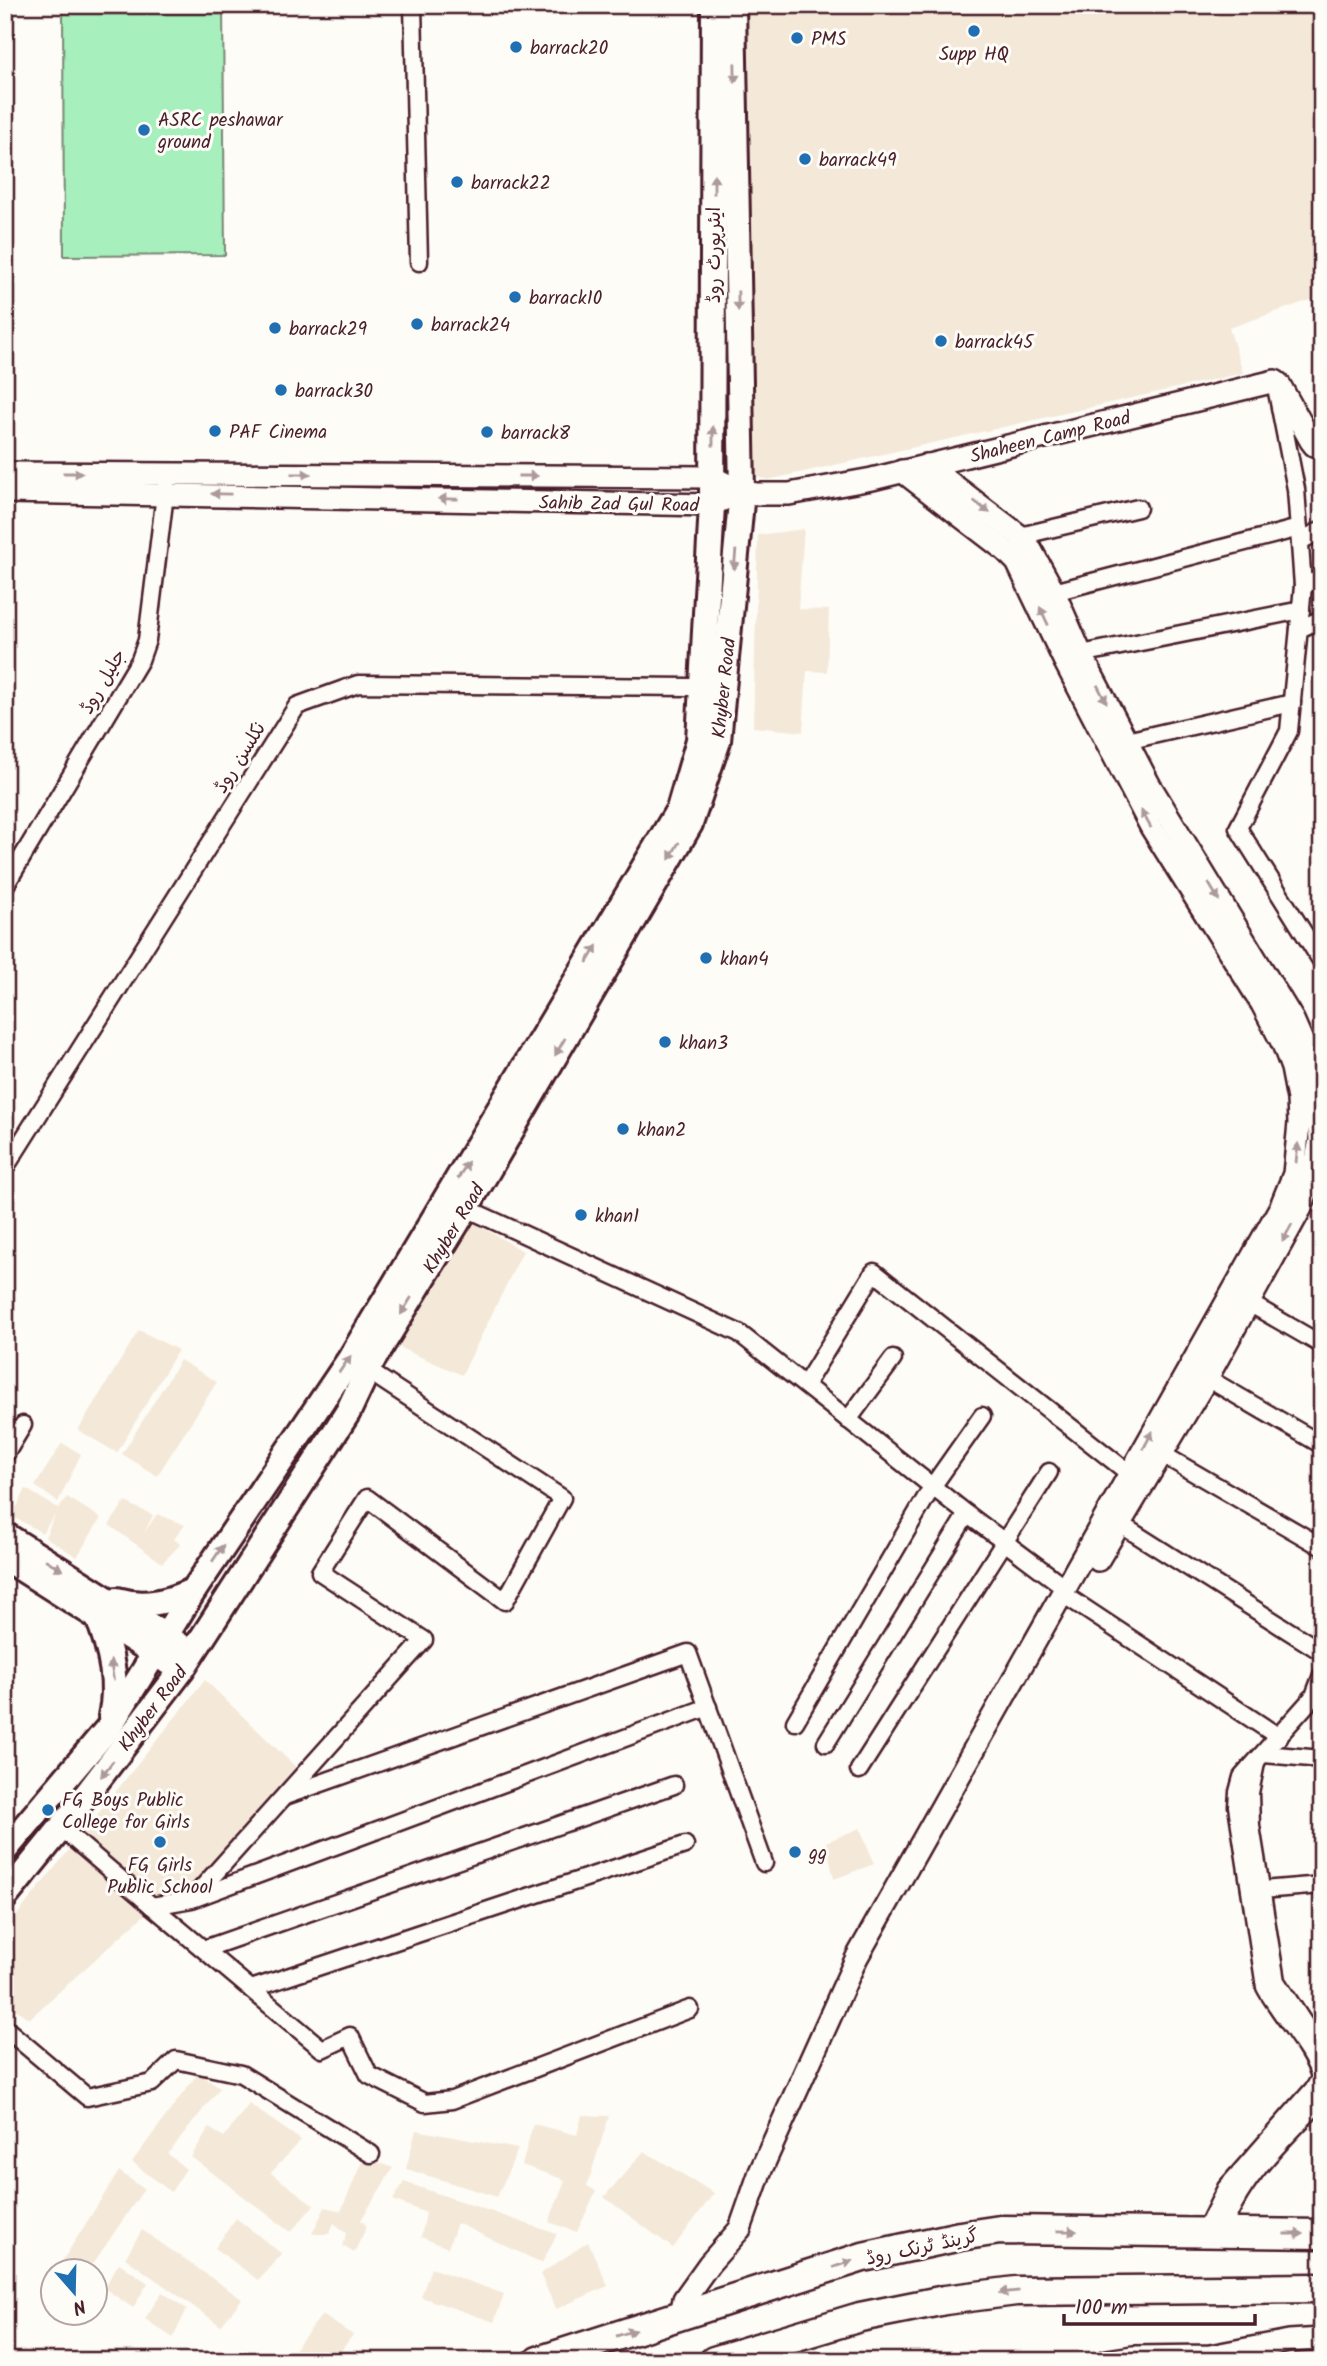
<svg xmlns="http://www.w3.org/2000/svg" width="1327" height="2366" font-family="Kalam,'Playpen Sans Arabic',sans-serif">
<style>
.built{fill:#f4e9d8}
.green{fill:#a7efbc;stroke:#788774;stroke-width:2}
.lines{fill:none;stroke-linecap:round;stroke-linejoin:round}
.street-casing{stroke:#4a1f2b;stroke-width:21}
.secondary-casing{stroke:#4a1f2b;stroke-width:26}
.primary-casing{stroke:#4a1f2b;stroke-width:30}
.highway-casing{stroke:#4a1f2b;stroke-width:33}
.street{stroke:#fdfcf7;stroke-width:16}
.secondary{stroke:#fdfcf7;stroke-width:21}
.primary{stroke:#fdfcf7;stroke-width:24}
.highway{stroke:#fdfcf7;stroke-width:28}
.oneway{fill:#ac999b}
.poi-dot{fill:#1f6fb2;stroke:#fdfcf7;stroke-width:2.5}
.labels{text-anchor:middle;stroke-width:6;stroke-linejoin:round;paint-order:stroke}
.poi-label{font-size:19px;fill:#4a1f2b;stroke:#fdfcf7;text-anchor:start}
.street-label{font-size:19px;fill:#4a1f2b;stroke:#fdfcf7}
</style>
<rect width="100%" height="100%" fill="#fdfcf7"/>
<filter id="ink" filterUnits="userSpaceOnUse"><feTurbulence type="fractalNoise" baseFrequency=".0143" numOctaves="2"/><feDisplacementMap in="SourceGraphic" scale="14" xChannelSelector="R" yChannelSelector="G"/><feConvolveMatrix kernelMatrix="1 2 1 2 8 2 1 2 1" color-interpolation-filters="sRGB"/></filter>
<g filter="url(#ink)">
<g class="built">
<polygon points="743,5 1322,5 1322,296 1229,328 1243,373 768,480 754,476"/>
<polygon points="804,529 798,609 829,610 827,672 807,671 803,732 753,727 758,535"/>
<polygon points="471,1221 523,1251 462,1375 398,1347"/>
<polygon points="139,1330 178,1350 117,1453 78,1430"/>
<polygon points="180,1360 217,1382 157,1476 122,1454"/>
<polygon points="62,1443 81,1454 58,1502 35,1486"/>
<polygon points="26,1489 59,1509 67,1497 101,1518 77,1557 45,1537 55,1515 42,1533 12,1516"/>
<polygon points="125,1502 153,1515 144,1533 157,1514 185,1525 174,1539 181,1544 162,1563 109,1525"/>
<polygon points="205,1680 305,1776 176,1919 152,1908 29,2019 5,2001 5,1930"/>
<polygon points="860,1828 874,1864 834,1879 826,1842"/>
<polygon points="198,2073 220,2088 168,2154 186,2169 171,2192 132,2162"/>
<polygon points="249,2104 301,2140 271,2173 314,2205 291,2232 191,2157 209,2128 224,2137"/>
<polygon points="582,2115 609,2116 587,2186 596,2191 577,2232 549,2222 565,2180 522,2165 533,2124 577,2135"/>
<polygon points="416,2130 518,2149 497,2197 406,2169"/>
<polygon points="644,2151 714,2193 673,2248 604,2197"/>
<polygon points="364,2157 393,2168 361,2220 367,2226 354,2253 343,2246 347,2233 334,2223 329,2234 312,2234 325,2207 341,2211"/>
<polygon points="119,2171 144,2189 88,2271 71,2271 61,2263"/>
<polygon points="404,2182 557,2234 542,2263 457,2223 448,2248 421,2237 426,2213 393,2200"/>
<polygon points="236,2218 282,2254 258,2280 215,2248"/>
<polygon points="142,2230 242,2299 221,2326 125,2258"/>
<polygon points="588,2242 608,2286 556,2309 540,2274"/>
<polygon points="119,2263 148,2283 133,2308 104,2288"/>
<polygon points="431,2268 504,2294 494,2322 421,2297"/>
<polygon points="162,2292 187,2309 173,2338 145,2319"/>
<polygon points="322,2315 353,2335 333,2361 285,2361"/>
</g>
<polygon class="green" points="63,5 223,5 225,255 64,256"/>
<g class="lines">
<g class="street-casing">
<g id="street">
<polyline points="413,5 419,262"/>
<polyline points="1276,387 1296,489 1303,586 1289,731 1238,828 1322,962"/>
<polyline points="1020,536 1138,508"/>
<polyline points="1300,541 1322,530"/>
<polyline points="1303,586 1322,578"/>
<polyline points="1054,592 1299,528"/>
<polyline points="1299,629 1322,619"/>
<polyline points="1081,654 1301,610"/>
<polyline points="1118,746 1131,740 1292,703"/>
<polyline points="5,886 140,660 147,640 166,486"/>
<polyline points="5,1168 297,706 358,684 691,687"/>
<polyline points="466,1208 739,1333 967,1514 1066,1588"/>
<polyline points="1249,1303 1322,1345"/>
<polyline points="1207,1378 1322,1445"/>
<polyline points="805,1385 874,1272 1130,1474"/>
<polyline points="848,1420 893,1359"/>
<polyline points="1160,1453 1322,1547"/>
<polyline points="5,1455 23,1425"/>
<polyline points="1120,1524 1322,1652"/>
<polyline points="1063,1594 1279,1737"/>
<polyline points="795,1722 932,1487 982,1416"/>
<polyline points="826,1743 967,1514"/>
<polyline points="1264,1754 1322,1759"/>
<polyline points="1256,1763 1250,1793 1251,1826 1276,1981 1322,2051"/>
<polyline points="859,1770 1049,1472"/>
<polyline points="285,1796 688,1653 764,1863"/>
<polyline points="61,1828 152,1906 192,1899 424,1640 320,1572 367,1498 505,1601 562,1498 367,1370"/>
<polyline points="1251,1891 1322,1885"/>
<polyline points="195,1898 708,1707"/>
<polyline points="152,1906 322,2049 350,2036 369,2075 425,2103 452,2100 690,2009"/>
<polyline points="204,1949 674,1785"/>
<polyline points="251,1989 685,1845"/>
<polyline points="5,2028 87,2097 152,2083 176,2060 241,2074 371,2154"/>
<path d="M1204,2233L1226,2188L1315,2087L1320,2078C1316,2054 1278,2012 1265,1987L1237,1806L1238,1792L1242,1777L1314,1696L1322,1675"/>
<path d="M1221,2234C1238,2180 1284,2139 1322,2099"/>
</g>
</g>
<g class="secondary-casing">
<g id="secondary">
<polyline points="927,465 1020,536 1030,548 1054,592 1081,654 1149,784 1293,1020 1310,1059 1318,1102 1320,1140 1313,1175 1301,1208 1207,1378 1098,1560"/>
<polyline points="5,473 712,477 742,492 756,494 789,494 872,479 1275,381 1279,384 1311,441 1314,445 1322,445"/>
<polyline points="5,492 712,505 727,498"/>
<polyline points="681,2315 684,2299 709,2264 740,2229 760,2172 857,1957 1281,1206 1294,1174 1299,1123 1298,1099 1292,1068 1283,1044 1262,1004 1151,827 1065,662 1017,562 1006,551 902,471"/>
<polyline points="1107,2361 1133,2357 1210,2356 1289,2341 1322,2339"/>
</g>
</g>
<g class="primary-casing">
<g id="primary">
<polyline points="5,1535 179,1645"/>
<polyline points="5,1558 167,1661"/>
<path d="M117,1600C144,1608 169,1602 194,1590"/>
<path d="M97,1615C110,1647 119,1683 111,1716"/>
<polyline points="5,1850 109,1727 194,1590 350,1359 679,809 699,740 712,505 714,5"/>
<polyline points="5,1897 61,1828 181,1671 348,1412 371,1363 466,1208 690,824 718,741 742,492 733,5"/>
</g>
</g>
<g class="highway-casing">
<g id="highway">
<polyline points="538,2361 863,2257 960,2236 1000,2230 1322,2234"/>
<polyline points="714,2361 860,2317 945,2300 1016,2291 1322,2288"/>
</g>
</g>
<use href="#street" class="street"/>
<use href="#secondary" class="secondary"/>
<use href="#primary" class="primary"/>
<use href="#highway" class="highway"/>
</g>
<defs><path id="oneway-solid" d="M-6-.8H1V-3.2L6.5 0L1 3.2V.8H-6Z" transform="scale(1.75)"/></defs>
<g class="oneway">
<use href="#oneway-solid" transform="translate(735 73) rotate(89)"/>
<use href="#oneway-solid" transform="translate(714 184) rotate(-90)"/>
<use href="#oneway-solid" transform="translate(738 301) rotate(89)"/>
<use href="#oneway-solid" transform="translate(713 436) rotate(-90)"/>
<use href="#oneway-solid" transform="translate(73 473)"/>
<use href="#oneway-solid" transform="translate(301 474)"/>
<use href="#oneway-solid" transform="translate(528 476)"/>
<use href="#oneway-solid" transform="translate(221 494) rotate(-179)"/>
<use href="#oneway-solid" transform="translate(448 499) rotate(-179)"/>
<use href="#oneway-solid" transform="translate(982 507) rotate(37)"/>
<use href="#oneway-solid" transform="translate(735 560) rotate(95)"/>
<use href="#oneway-solid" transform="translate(1044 616) rotate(-115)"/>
<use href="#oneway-solid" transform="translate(1102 694) rotate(62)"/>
<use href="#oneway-solid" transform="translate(1146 819) rotate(-119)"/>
<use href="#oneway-solid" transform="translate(674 851) rotate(120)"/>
<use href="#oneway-solid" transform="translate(1214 892) rotate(59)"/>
<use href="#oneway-solid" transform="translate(592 954) rotate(-59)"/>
<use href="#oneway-solid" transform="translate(560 1047) rotate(120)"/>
<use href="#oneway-solid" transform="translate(1297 1153) rotate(-84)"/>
<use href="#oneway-solid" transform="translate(463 1170) rotate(-59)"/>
<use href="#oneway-solid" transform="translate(1287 1233) rotate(118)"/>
<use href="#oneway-solid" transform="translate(406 1306) rotate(122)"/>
<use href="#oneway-solid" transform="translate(345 1364) rotate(-55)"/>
<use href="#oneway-solid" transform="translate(1148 1440) rotate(-62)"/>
<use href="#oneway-solid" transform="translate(218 1553) rotate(-56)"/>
<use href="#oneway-solid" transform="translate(54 1565) rotate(32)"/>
<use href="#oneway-solid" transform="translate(112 1670) rotate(-98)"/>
<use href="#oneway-solid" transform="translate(107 1769) rotate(127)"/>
<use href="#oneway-solid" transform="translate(1067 2231) rotate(1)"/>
<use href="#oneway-solid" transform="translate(1294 2234)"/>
<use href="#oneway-solid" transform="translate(843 2264) rotate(-19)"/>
<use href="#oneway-solid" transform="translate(1009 2292) rotate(174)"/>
<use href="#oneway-solid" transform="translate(626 2333) rotate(-17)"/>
</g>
</g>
<g class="poi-dot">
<circle cx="974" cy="31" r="7"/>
<circle cx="797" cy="38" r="7"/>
<circle cx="516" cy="47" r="7"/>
<circle cx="144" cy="130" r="7"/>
<circle cx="805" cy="159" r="7"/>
<circle cx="457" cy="182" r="7"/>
<circle cx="515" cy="297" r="7"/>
<circle cx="417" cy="324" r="7"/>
<circle cx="275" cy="328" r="7"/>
<circle cx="941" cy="341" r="7"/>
<circle cx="281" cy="390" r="7"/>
<circle cx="215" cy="431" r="7"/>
<circle cx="487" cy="432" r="7"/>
<circle cx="706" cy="958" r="7"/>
<circle cx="665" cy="1042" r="7"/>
<circle cx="623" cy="1129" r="7"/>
<circle cx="581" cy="1215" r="7"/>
<circle cx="48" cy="1810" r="7"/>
<circle cx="160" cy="1842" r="7"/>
<circle cx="795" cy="1852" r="7"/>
</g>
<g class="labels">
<g class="poi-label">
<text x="811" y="45">PMS</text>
<text x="530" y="54">barrack20</text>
<text x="974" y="60" text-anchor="middle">Supp HQ</text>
<text x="158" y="126">ASRC peshawar<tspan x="158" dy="22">ground</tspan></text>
<text x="819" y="166">barrack49</text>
<text x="471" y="189">barrack22</text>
<text x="529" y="304">barrack10</text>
<text x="431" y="331">barrack24</text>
<text x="289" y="335">barrack29</text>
<text x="955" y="348">barrack45</text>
<text x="295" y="397">barrack30</text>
<text x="229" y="438">PAF Cinema</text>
<text x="501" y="439">barrack8</text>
<text x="720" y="965">khan4</text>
<text x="679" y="1049">khan3</text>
<text x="637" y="1136">khan2</text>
<text x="595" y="1222">khan1</text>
<text x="62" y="1806">FG Boys Public<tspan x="62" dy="22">College for Girls</tspan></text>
<text x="809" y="1859">gg</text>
<text x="160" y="1871" text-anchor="middle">FG Girls<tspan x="160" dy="22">Public School</tspan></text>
</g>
<g class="street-label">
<text transform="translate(713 255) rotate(-90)" y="7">ایئرپورٹ روڈ</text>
<text transform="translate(1050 436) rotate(-14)" y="7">Shaheen Camp Road</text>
<text transform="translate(619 503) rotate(1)" y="7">Sahib Zad Gul Road</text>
<text transform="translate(102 681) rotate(-60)" y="7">جلیل روڈ</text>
<text transform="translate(723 688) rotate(-84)" y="7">Khyber Road</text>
<text transform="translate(239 757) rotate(-58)" y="7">نکلسن روڈ</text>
<text transform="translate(453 1228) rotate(-59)" y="7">Khyber Road</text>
<text transform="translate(152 1708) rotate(-53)" y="7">Khyber Road</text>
<text transform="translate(922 2246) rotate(-12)" y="7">گرینڈ ٹرنک روڈ</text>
</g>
</g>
<rect width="1327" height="2366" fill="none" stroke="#fdfcf7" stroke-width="28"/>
<rect x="14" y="14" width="1299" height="2338" fill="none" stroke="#4a1f2b" stroke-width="2.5" filter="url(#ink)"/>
<g transform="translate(74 2292) rotate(160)"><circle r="33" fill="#fdfcf7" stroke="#b5a4a5" stroke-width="2"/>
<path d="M0-5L12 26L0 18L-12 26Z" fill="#1f6fb2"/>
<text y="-10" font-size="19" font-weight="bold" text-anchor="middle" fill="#4a1f2b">N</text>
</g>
<path d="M1064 2314v10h191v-10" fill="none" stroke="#4a1f2b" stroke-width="3.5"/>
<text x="1075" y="2314" font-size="21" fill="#4a1f2b" stroke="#fdfcf7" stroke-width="5" paint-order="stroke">100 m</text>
</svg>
